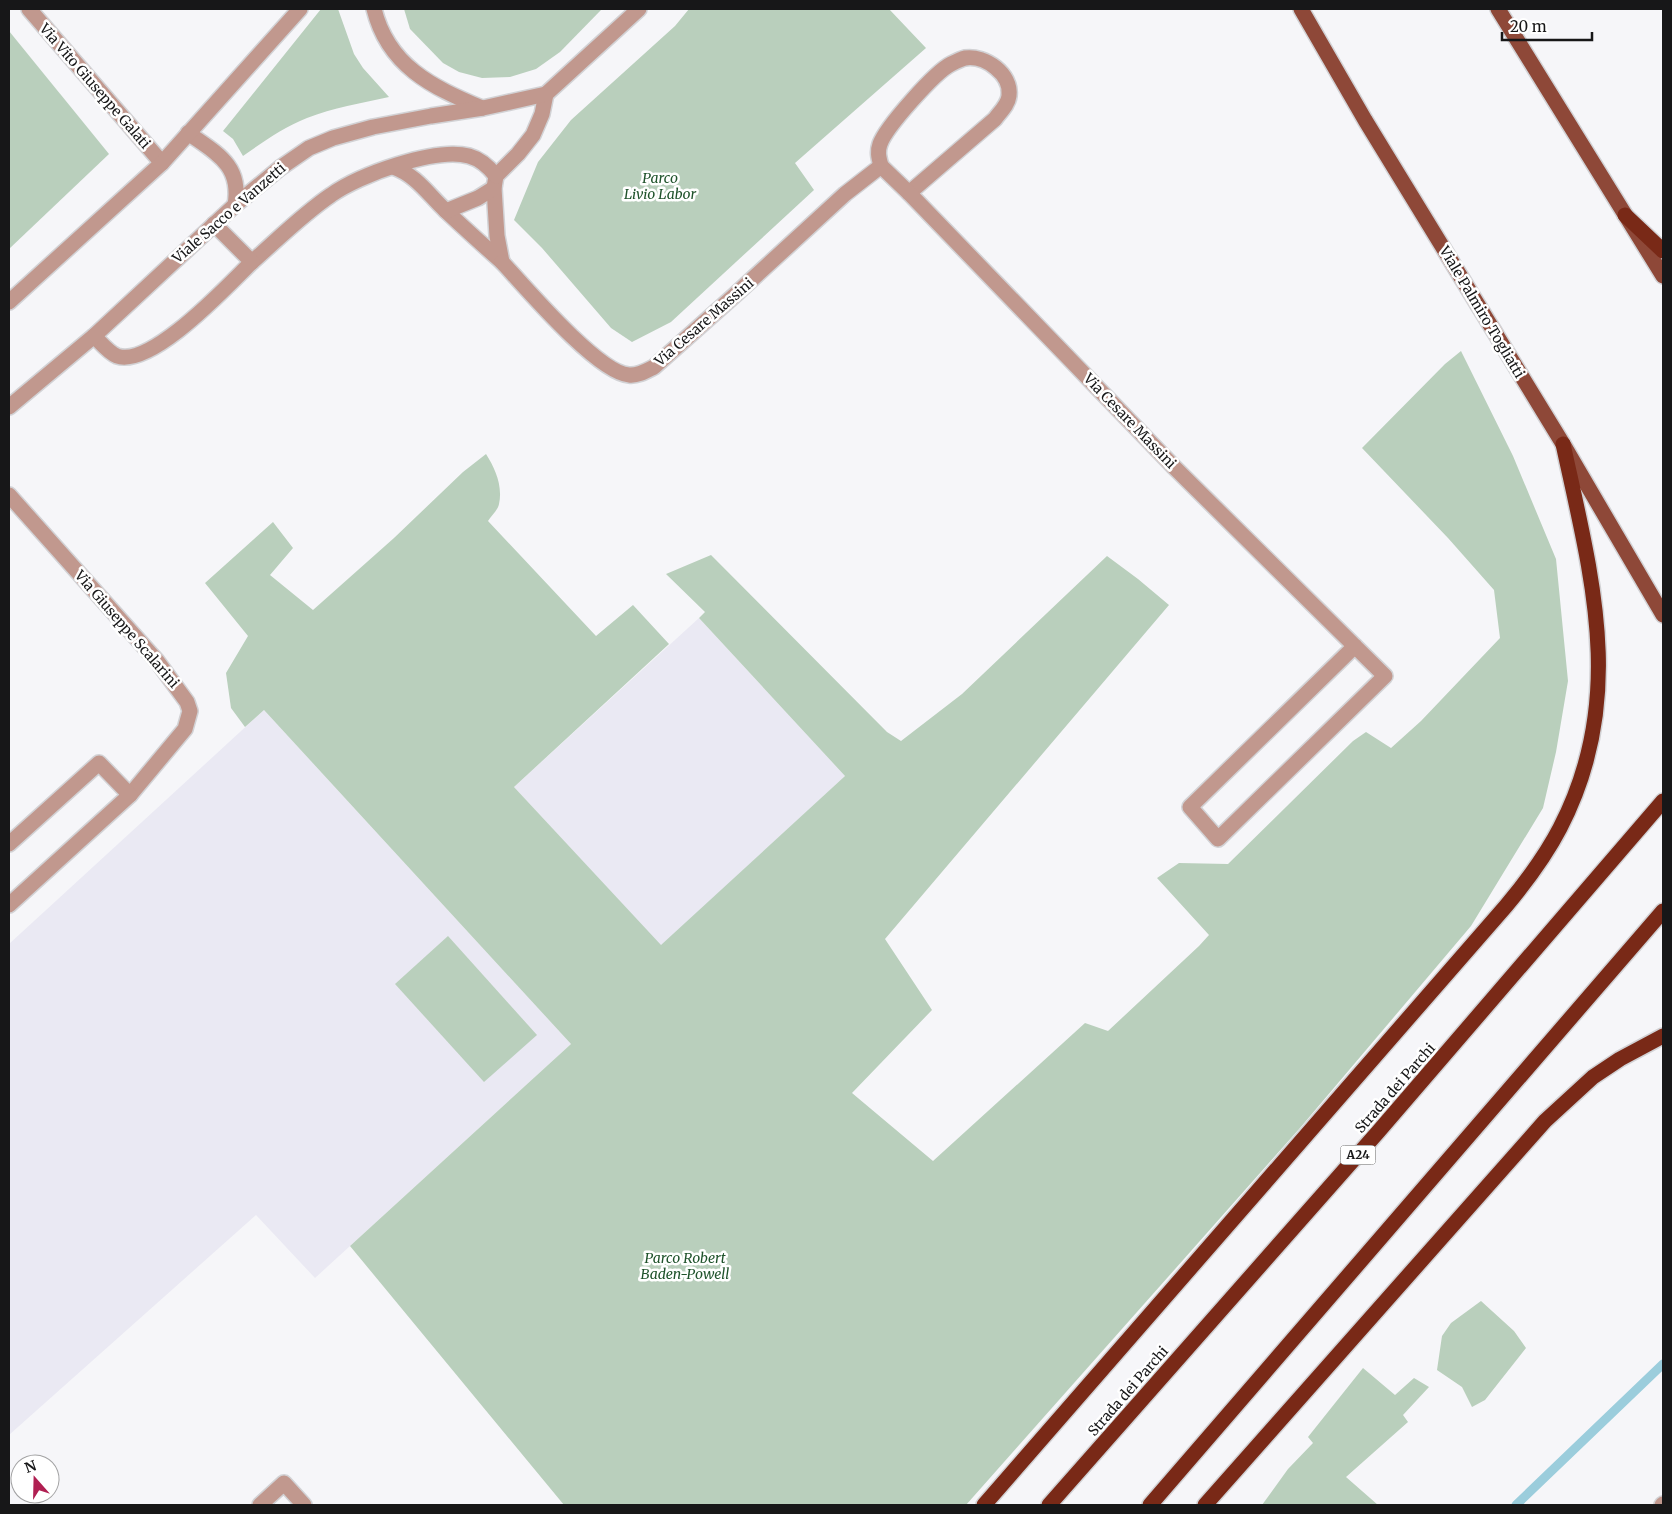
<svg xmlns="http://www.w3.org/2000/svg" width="1672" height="1514" font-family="Merriweather,serif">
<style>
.built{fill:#eae9f3}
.green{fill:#b9cfbc}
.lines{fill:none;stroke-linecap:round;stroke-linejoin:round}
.stream{stroke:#9bcddc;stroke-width:9}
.minor-casing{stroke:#d2d2d5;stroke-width:18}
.major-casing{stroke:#d2d2d5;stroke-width:18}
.highway-casing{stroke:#d2d2d5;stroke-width:18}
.minor{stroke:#c1988e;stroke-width:15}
.major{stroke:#8e4838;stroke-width:15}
.highway{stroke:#792917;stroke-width:15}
.labels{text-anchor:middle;stroke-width:5;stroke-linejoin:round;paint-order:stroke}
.shield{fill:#fff;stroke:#5d5d5d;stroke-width:1}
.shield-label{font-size:12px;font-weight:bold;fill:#171718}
.street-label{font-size:14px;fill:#171718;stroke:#fff}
.park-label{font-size:14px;font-style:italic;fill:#1f532b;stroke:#fff}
</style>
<rect width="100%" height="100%" fill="#f6f6f9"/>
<g class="built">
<polygon points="699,618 845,776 661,946 514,787"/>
<polygon points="264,710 571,1044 315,1278 256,1215 9,1435 9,944"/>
</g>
<g class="green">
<path d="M321,9H338L354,54L363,68L389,97C361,103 333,108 307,118C284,127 263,142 243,156L233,139L223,131Z"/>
<polygon points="404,9 602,9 560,52 536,69 510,77 482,78 459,72 443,63 410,29"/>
<polygon points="689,9 889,9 926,48 795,163 814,190 671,322 632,342 611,328 542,248 514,220 538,162 571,120 675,26"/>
<polygon points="9,31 109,154 9,249"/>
<path d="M1461,351L1513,456L1556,559L1568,681L1556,752L1543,808L1471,926L1300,1128L966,1505H564L350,1246L571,1044L264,710L245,727L231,708L226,673L248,636L205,583L273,522L293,548L270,575L313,610L394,538L463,472L486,454C495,468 503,486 499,504C498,510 491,516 488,521L596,636L633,605L669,644L514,787L661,945L845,776L699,618L705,612L666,574L711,555L887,732L901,741L962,694L1107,556L1138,579L1169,605L885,939L932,1010L852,1093L933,1161L1085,1023L1108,1031L1199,946L1209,935L1157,878L1179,863L1228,864L1353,741L1366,732L1391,748L1421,721L1500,638L1494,590L1448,538L1362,448L1445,364Z"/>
<polygon points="448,936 537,1035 484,1082 395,984"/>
<polygon points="1481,1301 1514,1331 1526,1348 1485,1400 1472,1407 1462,1387 1437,1370 1442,1336 1451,1323"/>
<polygon points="1363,1368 1395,1395 1414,1378 1429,1387 1403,1415 1408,1422 1346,1477 1378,1505 1262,1505 1288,1469 1313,1443 1308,1437"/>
</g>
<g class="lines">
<polyline class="stream" points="1516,1505 1663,1364"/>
<g class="minor-casing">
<g id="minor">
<polyline points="29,9 162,163"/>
<path d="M374,9C388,66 432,87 482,108"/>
<path d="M188,133C216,153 242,165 235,205"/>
<path d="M881,166C879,158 877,152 880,144C886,127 935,72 951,64C955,62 961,59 965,58C985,55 1012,74 1009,96C1008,105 1000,112 995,119L909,193"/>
<path d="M393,167C416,175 428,194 445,210C464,228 483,245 502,262L497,236L494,188L496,176L518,154L533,135L542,114L546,94"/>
<polyline points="446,211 478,198 494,188"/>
<path d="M252,262C278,239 303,214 331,195C359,175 435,147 469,156C480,159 489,167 496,176"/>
<path d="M502,262C525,287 598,373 629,375C638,376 646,371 654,367L736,294L845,194L881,166L909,193L1174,467L1385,676L1218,839L1190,807L1355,646"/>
<polyline points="9,302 162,163 300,9"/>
<path d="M94,336C101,343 109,353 117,356C152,368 228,285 252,262L214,224"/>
<polyline points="9,407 94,336 235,205 280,168 309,148 333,138 373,127 431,116 483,108 546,94 639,9"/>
<polyline points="9,495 157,661 187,702 190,711 185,729 130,795"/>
<polyline points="9,844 99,763 130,795 9,905"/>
<polyline points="260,1505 284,1483 304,1505"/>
<polyline points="1662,1505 1663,1504"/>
</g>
</g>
<g class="major-casing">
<g id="major">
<polyline points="1301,9 1365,120 1563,444 1663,615"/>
<polyline points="1498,9 1663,276"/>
</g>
</g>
<g class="highway-casing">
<g id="highway">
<polyline points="1625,215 1663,251"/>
<path d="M984,1505L1506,906C1526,882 1545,857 1560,828C1627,699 1592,578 1563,444"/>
<polyline points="1049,1505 1378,1132 1663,801"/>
<polyline points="1150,1505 1663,911"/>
<polyline points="1205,1505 1545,1121 1593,1077 1620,1059 1663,1036"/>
</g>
</g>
<use href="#minor" class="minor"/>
<use href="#major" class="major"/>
<use href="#highway" class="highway"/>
</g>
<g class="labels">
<rect class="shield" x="1340.5" y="1145.5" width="35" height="19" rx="4"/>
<g class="shield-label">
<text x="1358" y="1159">A24</text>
</g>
<g class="street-label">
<text transform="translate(95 86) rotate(49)" y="5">Via Vito Giuseppe Galati</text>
<text transform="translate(229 213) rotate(-41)" y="5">Viale Sacco e Vanzetti</text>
<text transform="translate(1482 312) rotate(59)" y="5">Viale Palmiro Togliatti</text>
<text transform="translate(704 322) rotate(-41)" y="5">Via Cesare Massini</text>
<text transform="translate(1130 421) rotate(46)" y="5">Via Cesare Massini</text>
<text transform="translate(127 629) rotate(49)" y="5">Via Giuseppe Scalarini</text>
<text transform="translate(1395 1088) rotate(-49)" y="5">Strada dei Parchi</text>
<text transform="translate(1128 1391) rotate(-49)" y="5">Strada dei Parchi</text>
</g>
<g class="park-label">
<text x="660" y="183">Parco<tspan x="660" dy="16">Livio Labor</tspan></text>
<text x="685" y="1263">Parco Robert<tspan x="685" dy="16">Baden-Powell</tspan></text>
</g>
</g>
<rect width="1672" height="1514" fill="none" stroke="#171718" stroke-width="20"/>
<g transform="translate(35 1479) rotate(340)"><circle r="24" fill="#ffffff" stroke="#a2a2a3"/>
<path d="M0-4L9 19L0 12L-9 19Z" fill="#b01f52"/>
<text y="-8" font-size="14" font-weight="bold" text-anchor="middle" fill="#171718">N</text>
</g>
<path d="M1502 32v8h90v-8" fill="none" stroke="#171718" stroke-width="2.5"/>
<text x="1510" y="32" font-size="15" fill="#171718" stroke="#ffffff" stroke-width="4" paint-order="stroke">20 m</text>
</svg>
